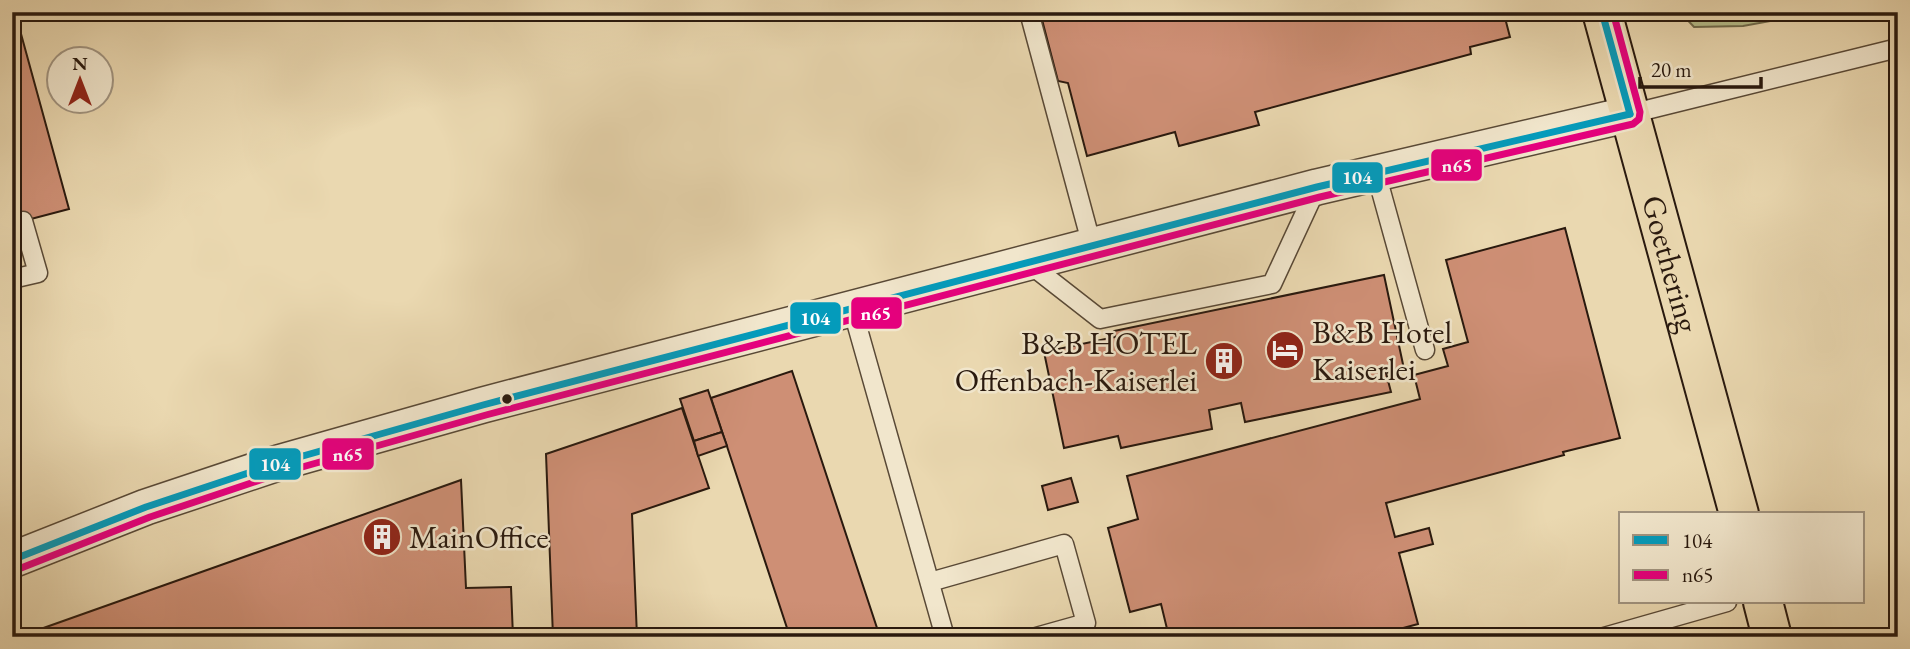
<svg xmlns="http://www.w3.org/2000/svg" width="1910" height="649" font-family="'EB Garamond',serif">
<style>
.green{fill:#b6bf8c;stroke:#706c4d;stroke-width:2}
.building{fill:#ce8f75;stroke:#29190e;stroke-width:2}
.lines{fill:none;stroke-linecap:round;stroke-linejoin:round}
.service-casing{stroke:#594936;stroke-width:21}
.minor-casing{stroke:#594936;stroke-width:38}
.primary-casing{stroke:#29190e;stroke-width:42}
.service{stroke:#f1e6cc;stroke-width:18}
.minor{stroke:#f1e6cc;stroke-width:35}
.primary{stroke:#ead8b0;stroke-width:38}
.bus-1-casing{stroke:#f1e6cc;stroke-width:12}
.bus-2-casing{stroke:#f1e6cc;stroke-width:12}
.bus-1{stroke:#049bbb;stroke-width:7}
.bus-2{stroke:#e5007d;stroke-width:7}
.bus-dot{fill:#29190e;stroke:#f1e6cc;stroke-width:2.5}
.labels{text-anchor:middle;stroke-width:5;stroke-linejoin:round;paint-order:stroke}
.street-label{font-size:32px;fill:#29190e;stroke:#f1e6cc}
.poi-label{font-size:32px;fill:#29190e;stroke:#f1e6cc;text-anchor:start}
.line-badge{stroke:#f1e6cc;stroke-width:2.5}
.badge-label{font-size:19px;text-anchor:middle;font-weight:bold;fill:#fff}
</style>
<rect width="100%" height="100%" fill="#ead8b0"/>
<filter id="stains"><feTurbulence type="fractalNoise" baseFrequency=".00286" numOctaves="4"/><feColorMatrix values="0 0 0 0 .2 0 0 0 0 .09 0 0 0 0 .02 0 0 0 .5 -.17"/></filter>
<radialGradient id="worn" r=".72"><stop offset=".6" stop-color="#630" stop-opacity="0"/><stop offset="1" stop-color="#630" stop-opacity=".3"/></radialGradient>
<polygon class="green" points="1680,12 1820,12 1743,26 1694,27"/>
<g class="building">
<polygon points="12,12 15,12 69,209 12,224"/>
<polygon points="1040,12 1507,12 1504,14 1510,37 1470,47 1471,54 1255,112 1259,125 1179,146 1175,132 1087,156 1068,83 1058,81"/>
<polygon points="1565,228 1620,438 1563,452 1564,455 1386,503 1395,537 1429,528 1433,544 1399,553 1418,624 1370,637 1169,637 1161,604 1130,612 1108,528 1138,519 1127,476 1420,399 1414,375 1448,366 1443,349 1468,342 1446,260"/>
<polygon points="1384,275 1404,369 1386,373 1391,392 1245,422 1241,403 1209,410 1212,429 1121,448 1118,436 1064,448 1044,352 1115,337 1114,331"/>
<polygon points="792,371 880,637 790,637 711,398"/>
<polygon points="708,390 722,432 694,441 680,399"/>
<polygon points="682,408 709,488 632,514 637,637 553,637 546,454"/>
<polygon points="722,432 727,446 698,456 694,441"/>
<polygon points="1071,478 1078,502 1048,510 1042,486"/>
<polygon points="461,480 466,588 511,587 513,637 18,637"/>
</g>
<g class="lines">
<g class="service-casing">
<g id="service">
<polyline points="1029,12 1092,246"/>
<polyline points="1630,114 1898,48"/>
<polyline points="1376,173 1425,350"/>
<polyline points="1027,262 1100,319 1272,284 1317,187"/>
<polyline points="12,279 38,273 23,221"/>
<polyline points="852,308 945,637"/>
<polyline points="930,582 1064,544 1086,623 1036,637"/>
<polyline points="1604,637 1727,602"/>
</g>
</g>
<g class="minor-casing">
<polyline id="minor" points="12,560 146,507 278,463 483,405 1317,187 1630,114"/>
</g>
<g class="primary-casing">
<g id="primary">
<path id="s1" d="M1602,12L1739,514"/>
<polyline points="1763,602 1772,637"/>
</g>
</g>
<use href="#service" class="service"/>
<use href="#minor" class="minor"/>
<use href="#primary" class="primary"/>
<g class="bus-1-casing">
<g id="bus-1">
<polyline points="1602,12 1630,114"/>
<polyline points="12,560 146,507 278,463 483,405 1317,187 1630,114"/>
</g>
</g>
<g class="bus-2-casing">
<polyline id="bus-2" points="16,570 150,517 281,473 486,415 1320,197 1633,124 1639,119 1640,112 1613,12"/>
</g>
<use href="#bus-1" class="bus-1"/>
<use href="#bus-2" class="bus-2"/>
</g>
<defs>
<g id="hotel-disc" transform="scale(2.0125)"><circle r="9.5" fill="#8f2418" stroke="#f1e6cc"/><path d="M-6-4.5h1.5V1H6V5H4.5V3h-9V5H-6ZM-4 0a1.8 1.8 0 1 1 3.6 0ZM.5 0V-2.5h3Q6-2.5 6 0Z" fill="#fff"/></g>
<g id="building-disc" transform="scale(2.0125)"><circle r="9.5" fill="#8f2418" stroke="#f1e6cc"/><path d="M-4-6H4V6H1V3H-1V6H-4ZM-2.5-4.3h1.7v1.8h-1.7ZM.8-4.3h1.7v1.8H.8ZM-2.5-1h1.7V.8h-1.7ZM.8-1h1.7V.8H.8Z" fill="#fff"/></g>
</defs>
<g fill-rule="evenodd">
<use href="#hotel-disc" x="1285" y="350"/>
<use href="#building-disc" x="1224" y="361"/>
<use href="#building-disc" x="382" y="537"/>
</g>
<circle class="bus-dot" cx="507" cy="399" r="6"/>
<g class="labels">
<g class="street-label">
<text dy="11" stroke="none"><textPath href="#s1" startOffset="261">Goethering</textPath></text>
</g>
<g class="poi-label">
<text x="1312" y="343">B&amp;B Hotel<tspan x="1312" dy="37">Kaiserlei</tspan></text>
<text x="1197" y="354" text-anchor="end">B&amp;B HOTEL<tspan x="1197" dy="37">Offenbach-Kaiserlei</tspan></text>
<text x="409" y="548">MainOffice</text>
</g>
</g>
<g class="line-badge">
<rect x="1430" y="148" width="53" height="34" rx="7" fill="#e5007d"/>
<rect x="1331" y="161" width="53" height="33" rx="7" fill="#049bbb"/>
<rect x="850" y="296" width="53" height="34" rx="7" fill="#e5007d"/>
<rect x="789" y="301" width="53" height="34" rx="7" fill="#049bbb"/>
<rect x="321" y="437" width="54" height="34" rx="7" fill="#e5007d"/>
<rect x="248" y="447" width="54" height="34" rx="7" fill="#049bbb"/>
</g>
<g class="badge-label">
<text x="1457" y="172">n65</text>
<text x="1357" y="184">104</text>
<text x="876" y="320">n65</text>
<text x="815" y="325">104</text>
<text x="348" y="461">n65</text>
<text x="275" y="471">104</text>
</g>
<rect width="1910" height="649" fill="none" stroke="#ead8b0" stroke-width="42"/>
<rect x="14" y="14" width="1882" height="621" fill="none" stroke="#29190e" stroke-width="3.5"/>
<rect x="21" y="21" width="1868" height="607" fill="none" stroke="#29190e" stroke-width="2"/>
<rect x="1619" y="512" width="245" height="91" fill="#f1e6cc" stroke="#a19480" stroke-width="2"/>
<rect x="1633" y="535" width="35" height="10" fill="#049bbb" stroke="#a19480" stroke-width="2"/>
<text x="1682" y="548" font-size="21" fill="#29190e">104</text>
<rect x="1633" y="570" width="35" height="10" fill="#e5007d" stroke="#a19480" stroke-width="2"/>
<text x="1682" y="582" font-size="21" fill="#29190e">n65</text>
<g transform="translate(80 80)"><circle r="33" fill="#f1e6cc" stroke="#a19480" stroke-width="2"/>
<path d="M0-5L12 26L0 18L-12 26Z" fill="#8f2418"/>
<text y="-10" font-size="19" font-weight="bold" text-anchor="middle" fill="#29190e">N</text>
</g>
<path d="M1640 77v10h121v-10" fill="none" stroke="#29190e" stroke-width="3.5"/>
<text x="1651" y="77" font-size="21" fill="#29190e" stroke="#f1e6cc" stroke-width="5" paint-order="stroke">20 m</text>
<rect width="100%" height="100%" filter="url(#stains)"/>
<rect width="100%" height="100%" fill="url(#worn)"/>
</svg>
